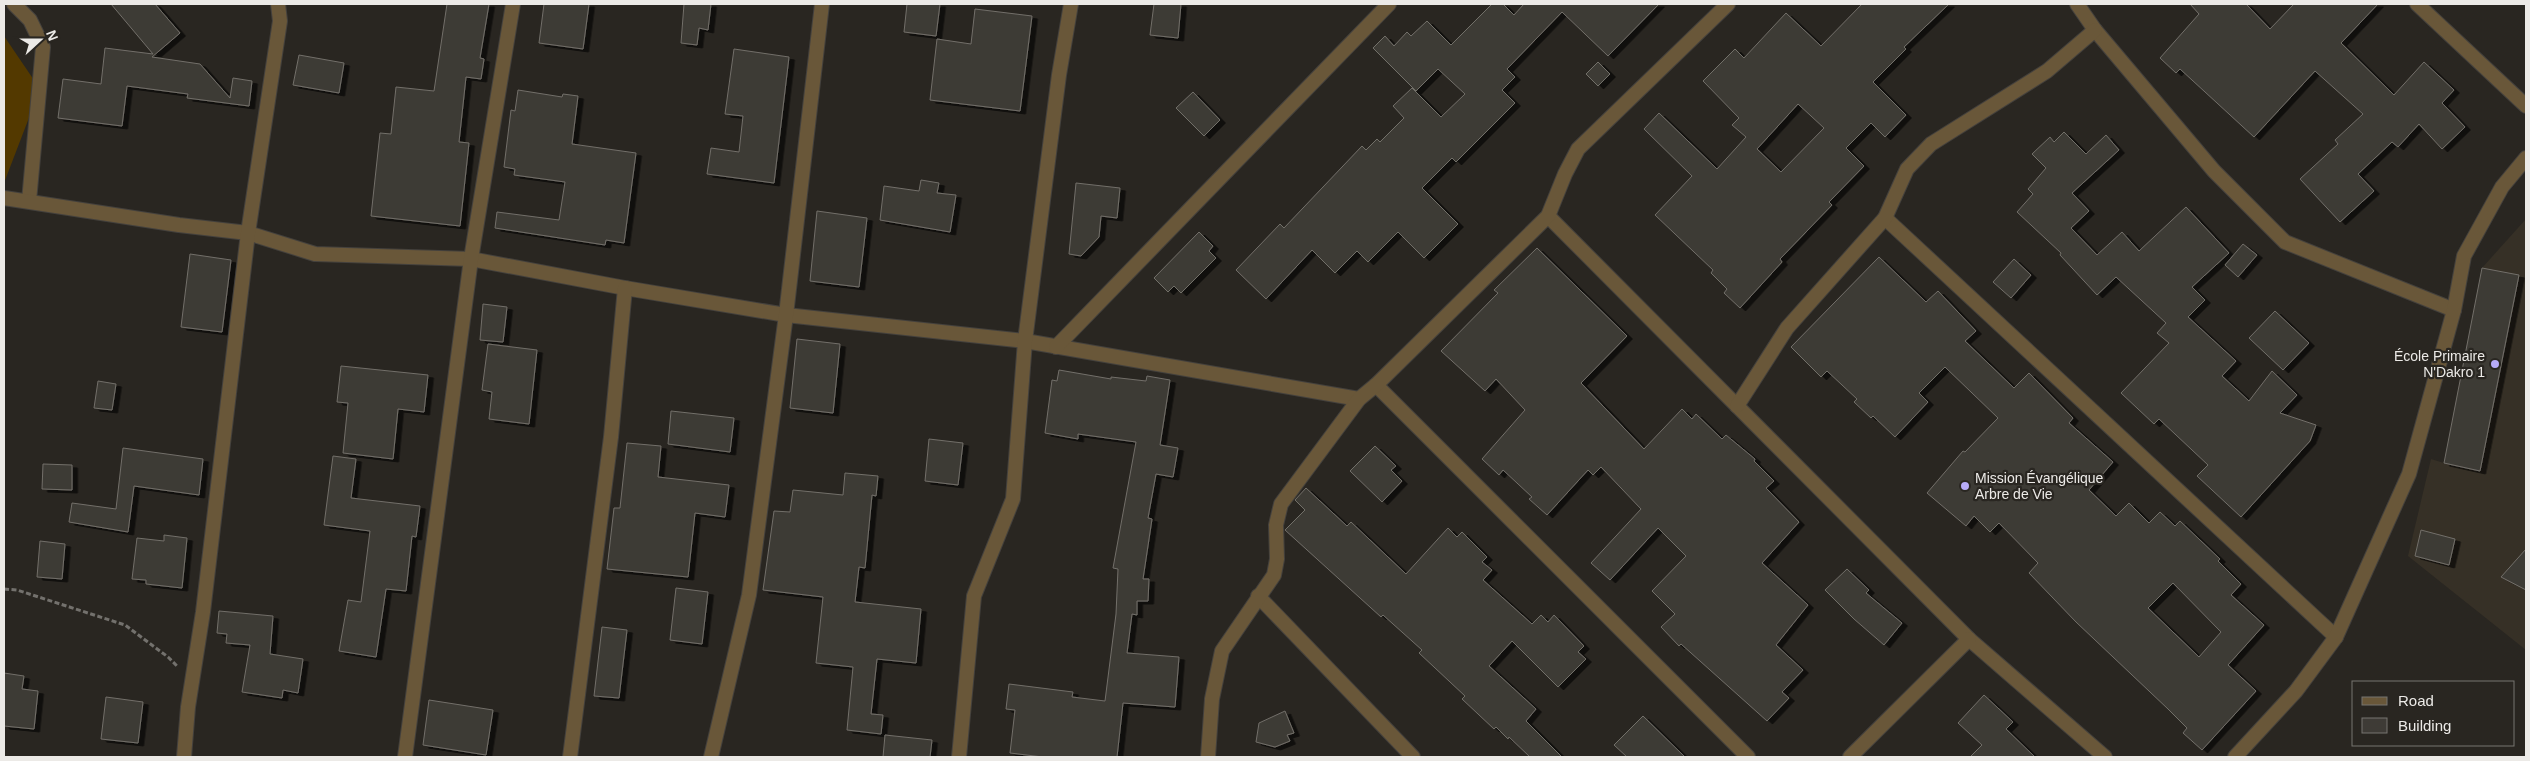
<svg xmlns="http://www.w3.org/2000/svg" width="2530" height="761" font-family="Helvetica,sans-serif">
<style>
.built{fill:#363026}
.green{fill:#533900}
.building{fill:#3e3b36;stroke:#726f69;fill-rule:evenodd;filter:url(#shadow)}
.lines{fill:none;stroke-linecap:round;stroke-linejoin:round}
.minor-casing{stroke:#44413d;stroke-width:16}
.tertiary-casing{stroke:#44413d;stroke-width:16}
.path{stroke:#73716d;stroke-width:3;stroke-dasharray:5 2.5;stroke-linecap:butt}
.minor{stroke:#695739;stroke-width:14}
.tertiary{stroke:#695739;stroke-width:14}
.poi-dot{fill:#b7abf8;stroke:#292621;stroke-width:2}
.labels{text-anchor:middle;stroke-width:4.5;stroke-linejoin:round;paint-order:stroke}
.poi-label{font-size:14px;fill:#eceae7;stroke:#292621;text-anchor:end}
</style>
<defs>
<filter id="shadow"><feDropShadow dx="5.5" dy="3" stdDeviation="0" flood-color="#0009"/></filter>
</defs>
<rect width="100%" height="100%" fill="#292621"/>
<polygon class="built" points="2526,219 2526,650 2408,556 2431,459 2444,463 2482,268"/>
<polygon class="green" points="4,36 40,89 4,183"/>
<g class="building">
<polygon points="111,4 155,4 180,33 152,57 200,64 230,98 233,78 252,81 249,106 187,98 188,94 127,86 122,126 58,118 63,79 101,84 105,48 153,54"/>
<polygon points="447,4 489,4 480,58 484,59 481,79 466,77 459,142 469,143 460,226 371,216 380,133 391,134 396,87 434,91"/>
<polygon points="544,4 589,4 583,49 539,43"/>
<polygon points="684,4 711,4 708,30 699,28 697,45 681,43"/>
<polygon points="907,4 940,4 936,36 904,32"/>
<polygon points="1154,4 1181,4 1178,38 1150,35"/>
<polygon points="1492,4 1503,4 1514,15 1524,4 1659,4 1608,56 1562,12 1507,69 1515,77 1502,90 1515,103 1456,162 1452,158 1422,188 1458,224 1424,258 1398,232 1368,262 1357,251 1335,273 1312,250 1266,299 1236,270 1280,224 1284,228 1362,146 1366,150 1377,139 1380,142 1404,118 1393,106 1412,88 1441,117 1465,94 1438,69 1416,91 1373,48 1385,36 1394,46 1407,32 1411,36 1427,21 1451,45"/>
<path d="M1862,4H1949L1904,47L1906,49L1873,82L1906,115L1885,137L1871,123L1846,148L1864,166L1829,202L1832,205L1780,259L1782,262L1740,308L1724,293L1727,289L1711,273L1713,270L1655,215L1692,176L1644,129L1659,113L1717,169L1746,137L1732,125L1739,118L1703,81L1735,49L1744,58L1786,13L1821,46ZM1798,104L1824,128L1781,172L1757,149Z"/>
<polygon points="2190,4 2246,4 2270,29 2294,4 2378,4 2341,43 2394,95 2424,62 2454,90 2442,103 2465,127 2442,149 2419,124 2398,147 2392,142 2358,174 2374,191 2340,222 2300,179 2338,144 2335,140 2363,114 2315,71 2254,137 2180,69 2176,73 2160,58 2199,14"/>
<polygon points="975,9 1032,16 1020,111 930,100 937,39 971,44"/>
<polygon points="734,49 789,57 774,183 707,174 711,148 739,152 743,116 725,114"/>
<polygon points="299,55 344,63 339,93 293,85"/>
<polygon points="1598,62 1610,74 1598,86 1586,74"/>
<polygon points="518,90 562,97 563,94 578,96 572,144 636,153 624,243 606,240 605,245 495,228 497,212 559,220 565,182 514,175 515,169 504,167 511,110 515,111"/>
<polygon points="1193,92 1220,120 1204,136 1176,108"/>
<polygon points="2064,132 2086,154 2106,135 2119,150 2072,193 2089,211 2071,228 2097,255 2122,232 2139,251 2186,207 2229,253 2192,287 2205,300 2188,317 2236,361 2222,376 2249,401 2272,371 2297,395 2280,413 2316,425 2310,441 2241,517 2197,476 2208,465 2159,419 2154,424 2121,393 2169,343 2157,333 2166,323 2116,277 2097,295 2060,255 2061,253 2017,212 2033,194 2028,189 2046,168 2032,154 2050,137 2054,142"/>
<polygon points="921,180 939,183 937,193 956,195 950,232 880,220 884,186 919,191"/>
<polygon points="1076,183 1120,188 1117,218 1101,216 1099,237 1081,256 1069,254"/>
<polygon points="817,211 867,218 859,287 810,281"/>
<polygon points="1199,232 1213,246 1209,251 1216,258 1181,293 1174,286 1168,292 1154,278"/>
<polygon points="2243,244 2257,255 2238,277 2225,265"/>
<polygon points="1537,248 1627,336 1581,383 1644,449 1682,409 1692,419 1696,414 1722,439 1726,435 1755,459 1754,461 1774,481 1766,488 1799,522 1762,563 1808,605 1776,645 1803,670 1782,692 1789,698 1767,721 1681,644 1679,646 1661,627 1675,614 1652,591 1686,556 1658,528 1610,580 1591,563 1641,509 1601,467 1593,475 1588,470 1547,515 1529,499 1532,497 1503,470 1499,475 1482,459 1525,410 1496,379 1485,391 1441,351 1498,293 1494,290"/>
<polygon points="190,254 231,260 222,332 181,327"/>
<path d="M1879,257L1926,302L1938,291L1976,331L1965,341L2014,388L2029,373L2073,418L2069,423L2113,462L2089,490L2116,516L2129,503L2149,523L2160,512L2175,526L2180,521L2220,559L2218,561L2241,584L2231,595L2264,625L2228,665L2256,691L2202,750L2183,733L2187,728L2168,709L2076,622L2029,573L2038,563L1999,523L1990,532L1974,516L1966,526L1927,493L1963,451L1965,452L1998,418L1945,367L1919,393L1928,402L1895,437L1873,416L1871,418L1854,402L1857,399L1827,371L1821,377L1791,347ZM2173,583L2221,632L2199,657L2148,608Z"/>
<polygon points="2014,259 2031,275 2011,298 1993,282"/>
<polygon points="2482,268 2519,275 2480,471 2444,463"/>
<polygon points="483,304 507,307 503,342 480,340"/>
<polygon points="2275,311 2309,343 2283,370 2249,338"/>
<polygon points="797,339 840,344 833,413 790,408"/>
<polygon points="488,344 537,350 529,424 489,419 492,392 482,390"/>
<polygon points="341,366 428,375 424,412 398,409 393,459 343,453 348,403 337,402"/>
<polygon points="1059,370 1111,379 1111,377 1146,381 1147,376 1170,380 1160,445 1178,448 1173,477 1156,474 1148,518 1152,519 1143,579 1149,579 1148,601 1137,601 1137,615 1132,614 1127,653 1179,657 1175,707 1123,703 1117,757 1043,757 1010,753 1015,710 1006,709 1009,684 1073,692 1072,697 1105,701 1116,614 1118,569 1113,568 1136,442 1078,434 1078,439 1045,433 1052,380 1057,381"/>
<polygon points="98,381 116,384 112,410 94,408"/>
<polygon points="671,411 734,418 730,452 668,444"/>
<polygon points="929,439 963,443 958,485 925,481"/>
<polygon points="627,443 661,446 658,477 729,485 725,517 695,513 688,577 607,569 614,508 620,508"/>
<polygon points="1375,446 1396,466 1391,470 1402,481 1382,502 1350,471"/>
<polygon points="123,448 203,459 199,495 134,486 128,532 69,522 72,503 116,509"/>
<polygon points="333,456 356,459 351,498 420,506 416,537 412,536 406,591 386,589 376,657 339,651 348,600 361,602 370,531 324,525"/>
<polygon points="43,464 72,465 72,490 42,489"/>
<polygon points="845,473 878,476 876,496 872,495 865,568 859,567 855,602 921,609 916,663 877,659 871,714 883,715 881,734 847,730 853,667 816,663 823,597 763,590 774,511 790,512 793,490 843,495"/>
<polygon points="1306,488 1347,526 1351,522 1406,574 1448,528 1457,537 1462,532 1487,557 1482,562 1492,570 1483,580 1532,624 1541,615 1548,622 1554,615 1584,646 1578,652 1586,659 1558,687 1512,641 1489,666 1536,709 1526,721 1562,757 1530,757 1509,737 1508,739 1496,727 1494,729 1462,699 1465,696 1419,653 1422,650 1383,615 1381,617 1285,530 1305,510 1295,500"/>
<polygon points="2421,530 2455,539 2449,565 2415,556"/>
<polygon points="164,535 187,538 182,588 146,584 146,580 132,579 137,538 164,541"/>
<polygon points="40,541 65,544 62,579 37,577"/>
<polygon points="2526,549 2526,590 2501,577"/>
<polygon points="1847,569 1869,590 1866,593 1902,623 1884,645 1854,619 1825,590"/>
<polygon points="676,588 708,592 702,644 670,640"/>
<polygon points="219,611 273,616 270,654 303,659 298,693 283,690 282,698 242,692 250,645 226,643 227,634 217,633"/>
<polygon points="602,627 627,630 619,698 594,696"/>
<polygon points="4,673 24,676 22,689 38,691 34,729 4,726"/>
<polygon points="1984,695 2013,722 2006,729 2035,757 1970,757 1982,745 1958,723"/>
<polygon points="106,697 143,702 138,743 101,739"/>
<polygon points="429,700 493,710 486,755 423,745"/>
<polygon points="1285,711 1294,733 1287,735 1290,741 1275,747 1256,742 1259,723"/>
<polygon points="1643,716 1685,757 1627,757 1614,745"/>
<polygon points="885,735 932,740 930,757 883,757"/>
</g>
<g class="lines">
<g class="minor-casing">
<g id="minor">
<polyline points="14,4 30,20 43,47 29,201"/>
<polyline points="2077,4 2095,30 2214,171 2285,242 2454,310"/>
<polyline points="2417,4 2526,106"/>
<polyline points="4,198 179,225 248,233 315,254 471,259 625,288 786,315 1025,341 1359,399"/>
<polyline points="1548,216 1969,639 2105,757"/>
<polyline points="1885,218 2336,637"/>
<polyline points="1056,347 1389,4"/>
<polyline points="1376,385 1748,757"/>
<polyline points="1737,406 1787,328 1885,218 1907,169 1931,144 2047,71 2095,30"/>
<polyline points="1258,596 1413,757"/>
<polyline points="184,757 188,707 203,612 248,233 280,21 278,4"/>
<polyline points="405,757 471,259 513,4"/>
<polyline points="570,757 611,437 625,288"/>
<polyline points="711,757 749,595 786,315 822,4"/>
<polyline points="959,757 974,596 1013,499 1025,341 1059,75 1071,4"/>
<polyline points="1208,757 1212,699 1222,651 1274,575 1277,559 1276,525 1281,504 1359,399 1376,385 1548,216 1565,174 1578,149 1728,4"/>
<polyline points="1850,757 1969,639"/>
</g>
</g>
<g class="tertiary-casing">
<polyline id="tertiary" points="2235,757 2296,691 2336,637 2409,474 2454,310 2464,256 2502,187 2526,158"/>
</g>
<polyline class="path" points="4,589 17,590 125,625 168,657 178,667"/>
<use href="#minor" class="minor"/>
<use href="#tertiary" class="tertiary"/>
</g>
<g class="poi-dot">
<circle cx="2495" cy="364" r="5"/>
<circle cx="1965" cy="486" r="5"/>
</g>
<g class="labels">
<g class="poi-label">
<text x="2485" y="361">École Primaire<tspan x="2485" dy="16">N'Dakro 1</tspan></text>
<text x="1975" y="483" text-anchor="start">Mission Évangélique<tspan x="1975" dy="16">Arbre de Vie</tspan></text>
</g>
</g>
<rect width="2530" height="761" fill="none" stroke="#eceae7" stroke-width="10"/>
<rect x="2352" y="681" width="162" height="65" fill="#292621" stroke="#777470"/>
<rect x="2362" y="697" width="25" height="8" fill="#695739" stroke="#777470"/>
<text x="2398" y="706" font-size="15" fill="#eceae7">Road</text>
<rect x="2362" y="718" width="25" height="15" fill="#3e3b36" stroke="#777470"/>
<text x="2398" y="731" font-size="15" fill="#eceae7">Building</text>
<g transform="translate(40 40) rotate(69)" stroke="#292621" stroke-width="4" paint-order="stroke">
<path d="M0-4L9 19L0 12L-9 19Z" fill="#eceae7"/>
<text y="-8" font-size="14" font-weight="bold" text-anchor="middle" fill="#eceae7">N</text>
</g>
</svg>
